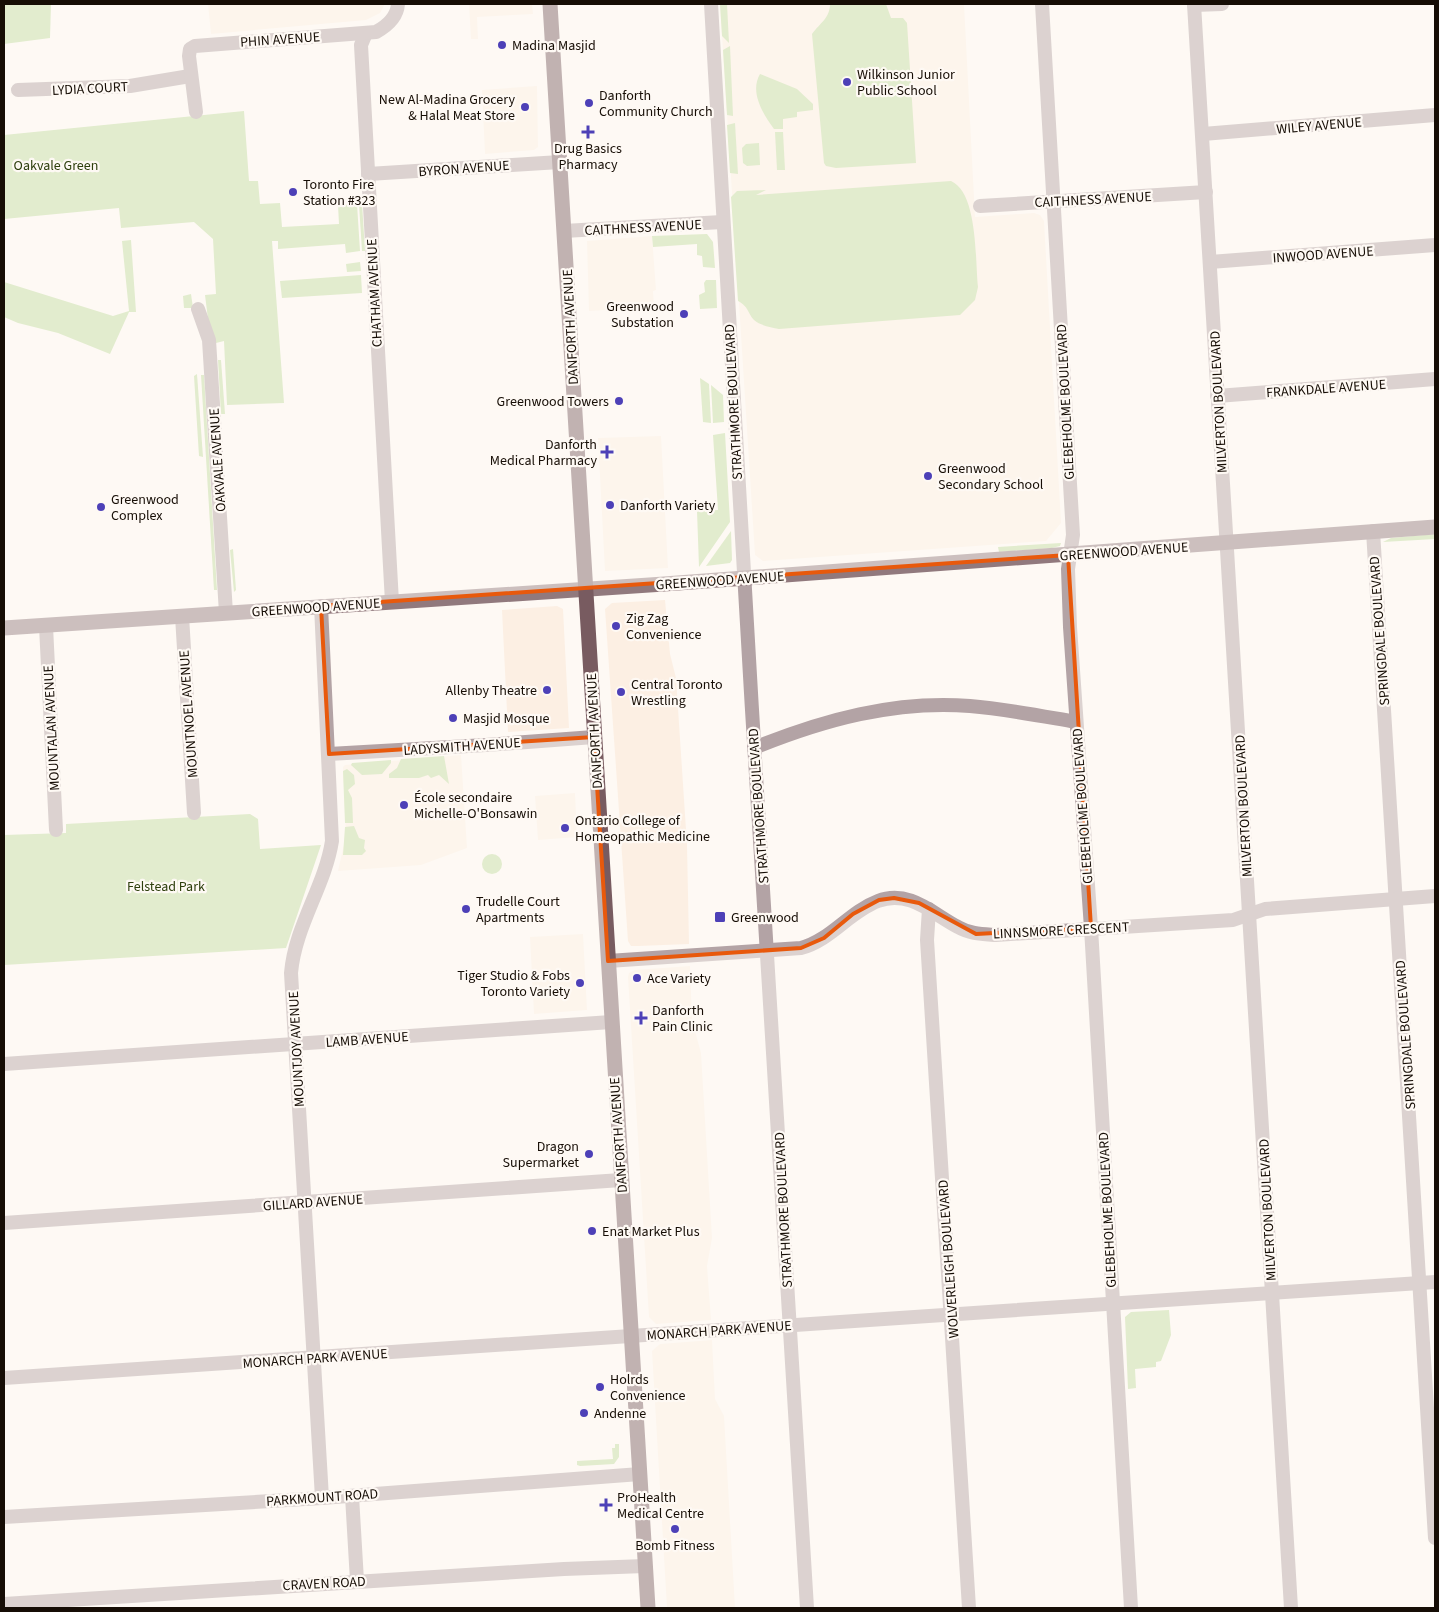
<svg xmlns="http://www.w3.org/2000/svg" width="1439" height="1612" font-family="'Source Sans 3',sans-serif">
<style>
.built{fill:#fcefe3}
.green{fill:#c2db9f}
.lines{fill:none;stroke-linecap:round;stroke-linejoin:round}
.street{stroke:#b3a3a5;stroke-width:14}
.secondary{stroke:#91797d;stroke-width:15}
.primary{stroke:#785b60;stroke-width:15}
.marked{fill:none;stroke:#e8590c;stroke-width:4;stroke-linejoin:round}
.poi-dot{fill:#4d40b7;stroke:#fef9f4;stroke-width:2}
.labels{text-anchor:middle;stroke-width:4.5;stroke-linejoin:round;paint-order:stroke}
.street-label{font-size:14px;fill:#160d05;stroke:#fef9f4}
.poi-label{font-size:14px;fill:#160d05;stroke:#fef9f4;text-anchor:start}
.park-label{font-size:14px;fill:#2e3f0d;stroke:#fef9f4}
</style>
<rect width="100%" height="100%" fill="#fef9f4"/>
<g class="built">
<polygon points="208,4 385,4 380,13 366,20 211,34"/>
<polygon points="469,4 532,4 533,14 477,17 478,39 471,39"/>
<polygon points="720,4 964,4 975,217 1034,213 1040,215 1044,221 1061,523 1046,541 763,561 755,555"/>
<polygon points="537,86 538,147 534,150 485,154 482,90"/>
<polygon points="652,236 656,290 653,291 654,307 589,311 587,241"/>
<polygon points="661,436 668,568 605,571 598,438"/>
<polygon points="665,600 670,654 676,678 687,845 689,944 638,946 631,946 628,941 605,609 612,603"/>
<polygon points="557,606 563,609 569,728 508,732 502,610"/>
<polygon points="461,755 467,848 421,865 338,871 346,836 343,767 345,765"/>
<polygon points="575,793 577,837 538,840 535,796"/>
<polygon points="583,934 587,1010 534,1014 530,937"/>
<polygon points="690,966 692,1020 701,1053 712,1238 707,1266 711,1320 656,1324 649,1317 628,977 629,973 635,970"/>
<polygon points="712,1340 715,1399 724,1416 735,1608 667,1608 652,1351 660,1344"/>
</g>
<g class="green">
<polygon points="4,4 51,4 50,38 4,44"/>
<polygon points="720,4 727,4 729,43 722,36"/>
<path d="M830,4H886L891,18H903L907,23L916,163L836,168L826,166L824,163L812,34C820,23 830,18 830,4Z"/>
<polygon points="730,46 733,116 727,115 723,50"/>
<path d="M760,74L797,89L813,104V110L797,112V117L783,119V129H774C764,115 749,93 760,74Z"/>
<polygon points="244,111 249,181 258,181 260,204 280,203 282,227 339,224 338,205 357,204 360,251 346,253 345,244 278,249 278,241 272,241 284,403 227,405 224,341 216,343 208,319 205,295 216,294 213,239 194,222 121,228 119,208 4,219 4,135"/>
<polygon points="735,123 738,174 730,173 727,125"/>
<polygon points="775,132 783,132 785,170 777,170"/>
<polygon points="759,143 760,165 747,166 743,163 742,148 746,144"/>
<path d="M951,181C978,193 975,259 978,287L975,300L960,315L779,329C771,327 761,326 754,320C747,312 749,307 738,301L731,197L737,191L766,190L756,195Z"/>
<polygon points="362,203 365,251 362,251 359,204"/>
<polygon points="707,234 713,242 715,268 703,267 702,256 697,255 697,244 653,247 652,236"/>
<polygon points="131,240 136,312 129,312 110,354 58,333 18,323 4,317 4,282 113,316 129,311 122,241"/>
<polygon points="360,262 361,271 347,272 346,264"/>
<polygon points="361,275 362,293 282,298 280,281"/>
<polygon points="706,280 716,280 717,308 700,309 699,295 705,292 704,283"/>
<polygon points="191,294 193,308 184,308 183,296"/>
<polygon points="221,360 225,414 221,414 218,360"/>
<polygon points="197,374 203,457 199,456 194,376"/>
<polygon points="201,375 204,375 217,590 214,590"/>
<polygon points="700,378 709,384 711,423 703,422"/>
<polygon points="711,385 723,395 724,422 713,423"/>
<polygon points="725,433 730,522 699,567 697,511 718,510 713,435"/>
<polygon points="731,531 732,560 730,563 706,566"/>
<polygon points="1435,534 1435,539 1383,542 1391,538"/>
<polygon points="1061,543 1060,546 1052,548 999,552 998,547"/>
<polygon points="233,549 236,590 234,592 230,550"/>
<polygon points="444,756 449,784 439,775 431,778 428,775 419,778 389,778 389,774 397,768 401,759"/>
<polygon points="391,760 391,763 382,774 362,775 351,765 352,763"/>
<polygon points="347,769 354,775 355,784 348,790 352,798 353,823 345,823 343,771"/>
<polygon points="250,814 258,819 260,849 321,845 286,948 4,965 4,835 66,833 66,824"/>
<polygon points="354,826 359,838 365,840 364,848 366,851 362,855 343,855 345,827"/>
<circle cx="492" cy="864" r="10"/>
<polygon points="1169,1310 1171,1335 1161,1361 1156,1362 1156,1367 1135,1369 1136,1388 1128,1389 1125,1317 1131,1312"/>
<polygon points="615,1444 619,1444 619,1457 614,1464 580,1466 577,1465 577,1461 613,1459 612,1448 615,1448"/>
</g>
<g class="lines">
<g class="street">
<path d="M711,4C740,539 775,1073 807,1608"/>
<polyline points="1042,4 1073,535 1068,569 1070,627 1091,928 1131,1608"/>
<polyline points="1194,4 1291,1608"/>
<polyline points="1194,5 1222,4"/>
<polyline points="366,33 361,45 392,602"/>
<polyline points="18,90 130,86 190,76"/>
<path d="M196,112L189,56L190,49L195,46L376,32C387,26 397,17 398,4"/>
<polyline points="1203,134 1435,115"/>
<polyline points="368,174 560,162"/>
<polyline points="980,206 1206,192"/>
<polyline points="564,231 722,222"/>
<polyline points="1210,262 1435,245"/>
<polyline points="198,309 209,340 226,613"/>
<polyline points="1217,396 1435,379"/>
<polyline points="1373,531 1435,1538"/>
<path d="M321,606L332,841C325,886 295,926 291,973L322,1498"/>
<polyline points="182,616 194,813"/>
<polyline points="46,626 56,830"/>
<path d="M754,748C823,720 895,700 970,706C1006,709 1041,716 1076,722"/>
<polyline points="329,754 486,745 594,737"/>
<polyline points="929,909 927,940 969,1608"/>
<path d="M608,961L801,948C831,940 849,912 878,901C909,889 933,914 958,927C970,934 983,934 996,935L1233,920L1265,909L1435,896"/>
<polyline points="4,1064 611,1022"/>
<polyline points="4,1223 621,1180"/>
<polyline points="4,1378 1435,1282"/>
<polyline points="352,1496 357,1581"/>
<polyline points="4,1517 322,1498 640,1474"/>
<polyline points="4,1604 564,1569 645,1566"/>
</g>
<polyline class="secondary" points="4,628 664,584 1435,527"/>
<polyline class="primary" points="550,4 648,1608"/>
</g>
<path d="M0 0H1439V1612H0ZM1068,555L1091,928L976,934L919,903L894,898L879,900L853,914L824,938L801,948L608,961L594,737L329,754L321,606Z" fill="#fef9f4" fill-opacity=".55" fill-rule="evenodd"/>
<path class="marked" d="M1068,555L1091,928L976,934L919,903L894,898L879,900L853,914L824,938L801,948L608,961L594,737L329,754L321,606Z"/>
<g class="poi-dot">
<circle cx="502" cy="45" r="5"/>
<circle cx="847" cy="82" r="5"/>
<circle cx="589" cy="103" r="5"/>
<circle cx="525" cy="107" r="5"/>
<path d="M585.5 124.5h5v5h5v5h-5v5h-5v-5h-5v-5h5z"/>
<circle cx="293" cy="192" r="5"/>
<circle cx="684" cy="314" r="5"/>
<circle cx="619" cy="401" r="5"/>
<path d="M604.5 444.5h5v5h5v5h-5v5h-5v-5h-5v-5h5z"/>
<circle cx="928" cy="476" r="5"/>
<circle cx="610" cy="505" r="5"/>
<circle cx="101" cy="507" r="5"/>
<circle cx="616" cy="626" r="5"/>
<circle cx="547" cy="690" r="5"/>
<circle cx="621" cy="692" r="5"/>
<circle cx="453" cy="718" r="5"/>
<circle cx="404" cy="805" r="5"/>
<circle cx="565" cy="828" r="5"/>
<circle cx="466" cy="909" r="5"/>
<rect x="714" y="911" width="12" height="12" rx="2.5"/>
<circle cx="637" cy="978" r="5"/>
<circle cx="580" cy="983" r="5"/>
<path d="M638.5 1010.5h5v5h5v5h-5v5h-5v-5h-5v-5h5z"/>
<circle cx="589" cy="1154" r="5"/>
<circle cx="592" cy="1231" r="5"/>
<circle cx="600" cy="1387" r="5"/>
<circle cx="584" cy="1413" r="5"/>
<path d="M603.5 1497.5h5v5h5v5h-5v5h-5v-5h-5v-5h5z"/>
<circle cx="675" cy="1529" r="5"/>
</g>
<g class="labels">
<g class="street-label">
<text transform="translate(280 39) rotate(-4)" y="5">PHIN AVENUE</text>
<text transform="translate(90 88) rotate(-3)" y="5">LYDIA COURT</text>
<text transform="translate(1319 125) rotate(-5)" y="5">WILEY AVENUE</text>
<text transform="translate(464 168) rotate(-4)" y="5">BYRON AVENUE</text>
<text transform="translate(1093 199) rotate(-3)" y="5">CAITHNESS AVENUE</text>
<text transform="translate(643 227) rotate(-3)" y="5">CAITHNESS AVENUE</text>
<text transform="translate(1323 254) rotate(-4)" y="5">INWOOD AVENUE</text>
<text transform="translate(374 293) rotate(-93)" y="5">CHATHAM AVENUE</text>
<text transform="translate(570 327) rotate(-93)" y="5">DANFORTH AVENUE</text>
<text transform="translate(1326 388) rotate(-4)" y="5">FRANKDALE AVENUE</text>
<text transform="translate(733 402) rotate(-93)" y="5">STRATHMORE BOULEVARD</text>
<text transform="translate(1065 402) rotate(-93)" y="5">GLEBEHOLME BOULEVARD</text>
<text transform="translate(1218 402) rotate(-93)" y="5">MILVERTON BOULEVARD</text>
<text transform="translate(217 460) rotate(-94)" y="5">OAKVALE AVENUE</text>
<text transform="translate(1124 551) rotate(-4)" y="5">GREENWOOD AVENUE</text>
<text transform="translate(720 580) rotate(-4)" y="5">GREENWOOD AVENUE</text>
<text transform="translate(316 607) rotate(-4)" y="5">GREENWOOD AVENUE</text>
<text transform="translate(1379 631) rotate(-94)" y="5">SPRINGDALE BOULEVARD</text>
<text transform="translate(188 714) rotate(-94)" y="5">MOUNTNOEL AVENUE</text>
<text transform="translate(51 728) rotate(-93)" y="5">MOUNTALAN AVENUE</text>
<text transform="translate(594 731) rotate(-93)" y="5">DANFORTH AVENUE</text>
<text transform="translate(462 746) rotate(-4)" y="5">LADYSMITH AVENUE</text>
<text transform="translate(758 806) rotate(-94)" y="5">STRATHMORE BOULEVARD</text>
<text transform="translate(1082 806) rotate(-94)" y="5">GLEBEHOLME BOULEVARD</text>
<text transform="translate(1243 806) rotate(-93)" y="5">MILVERTON BOULEVARD</text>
<text transform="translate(1061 930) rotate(-3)" y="5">LINNSMORE CRESCENT</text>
<text transform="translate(1405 1035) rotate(-94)" y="5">SPRINGDALE BOULEVARD</text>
<text transform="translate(367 1039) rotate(-4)" y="5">LAMB AVENUE</text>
<text transform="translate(296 1049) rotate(-93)" y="5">MOUNTJOY AVENUE</text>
<text transform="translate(618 1135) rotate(-94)" y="5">DANFORTH AVENUE</text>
<text transform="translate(313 1202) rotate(-4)" y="5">GILLARD AVENUE</text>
<text transform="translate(783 1210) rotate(-93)" y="5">STRATHMORE BOULEVARD</text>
<text transform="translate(1107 1210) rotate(-93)" y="5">GLEBEHOLME BOULEVARD</text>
<text transform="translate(1267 1210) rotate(-93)" y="5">MILVERTON BOULEVARD</text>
<text transform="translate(948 1259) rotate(-94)" y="5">WOLVERLEIGH BOULEVARD</text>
<text transform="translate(719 1330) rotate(-4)" y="5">MONARCH PARK AVENUE</text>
<text transform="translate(315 1358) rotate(-4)" y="5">MONARCH PARK AVENUE</text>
<text transform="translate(322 1497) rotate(-4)" y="5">PARKMOUNT ROAD</text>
<text transform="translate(324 1583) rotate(-3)" y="5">CRAVEN ROAD</text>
</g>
<g class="poi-label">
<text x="512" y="50">Madina Masjid</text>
<text x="857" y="79">Wilkinson Junior<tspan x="857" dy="16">Public School</tspan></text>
<text x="599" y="100">Danforth<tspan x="599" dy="16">Community Church</tspan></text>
<text x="515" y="104" text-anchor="end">New Al-Madina Grocery<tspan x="515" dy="16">&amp; Halal Meat Store</tspan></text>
<text x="588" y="153" text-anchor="middle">Drug Basics<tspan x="588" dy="16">Pharmacy</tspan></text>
<text x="303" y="189">Toronto Fire<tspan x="303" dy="16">Station #323</tspan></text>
<text x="674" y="311" text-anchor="end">Greenwood<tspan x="674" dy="16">Substation</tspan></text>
<text x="609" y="406" text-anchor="end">Greenwood Towers</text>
<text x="597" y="449" text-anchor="end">Danforth<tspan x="597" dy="16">Medical Pharmacy</tspan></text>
<text x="938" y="473">Greenwood<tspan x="938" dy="16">Secondary School</tspan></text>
<text x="111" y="504">Greenwood<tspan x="111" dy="16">Complex</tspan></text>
<text x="620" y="510">Danforth Variety</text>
<text x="626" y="623">Zig Zag<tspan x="626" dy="16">Convenience</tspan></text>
<text x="631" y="689">Central Toronto<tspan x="631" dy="16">Wrestling</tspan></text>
<text x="537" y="695" text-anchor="end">Allenby Theatre</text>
<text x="463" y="723">Masjid Mosque</text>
<text x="414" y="802">École secondaire<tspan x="414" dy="16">Michelle-O'Bonsawin</tspan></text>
<text x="575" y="825">Ontario College of<tspan x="575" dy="16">Homeopathic Medicine</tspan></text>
<text x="476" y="906">Trudelle Court<tspan x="476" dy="16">Apartments</tspan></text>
<text x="731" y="922">Greenwood</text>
<text x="570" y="980" text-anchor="end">Tiger Studio &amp; Fobs<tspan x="570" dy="16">Toronto Variety</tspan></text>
<text x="647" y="983">Ace Variety</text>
<text x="652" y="1015">Danforth<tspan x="652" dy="16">Pain Clinic</tspan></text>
<text x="579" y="1151" text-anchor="end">Dragon<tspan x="579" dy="16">Supermarket</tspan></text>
<text x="602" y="1236">Enat Market Plus</text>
<text x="610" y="1384">Holrds<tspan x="610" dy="16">Convenience</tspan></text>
<text x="594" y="1418">Andenne</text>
<text x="617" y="1502">ProHealth<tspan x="617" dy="16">Medical Centre</tspan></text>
<text x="675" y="1550" text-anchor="middle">Bomb Fitness</text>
</g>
<g class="park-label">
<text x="56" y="170">Oakvale Green</text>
<text x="166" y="891">Felstead Park</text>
</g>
</g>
<rect width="1439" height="1612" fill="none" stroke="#160d05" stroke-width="10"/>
</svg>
